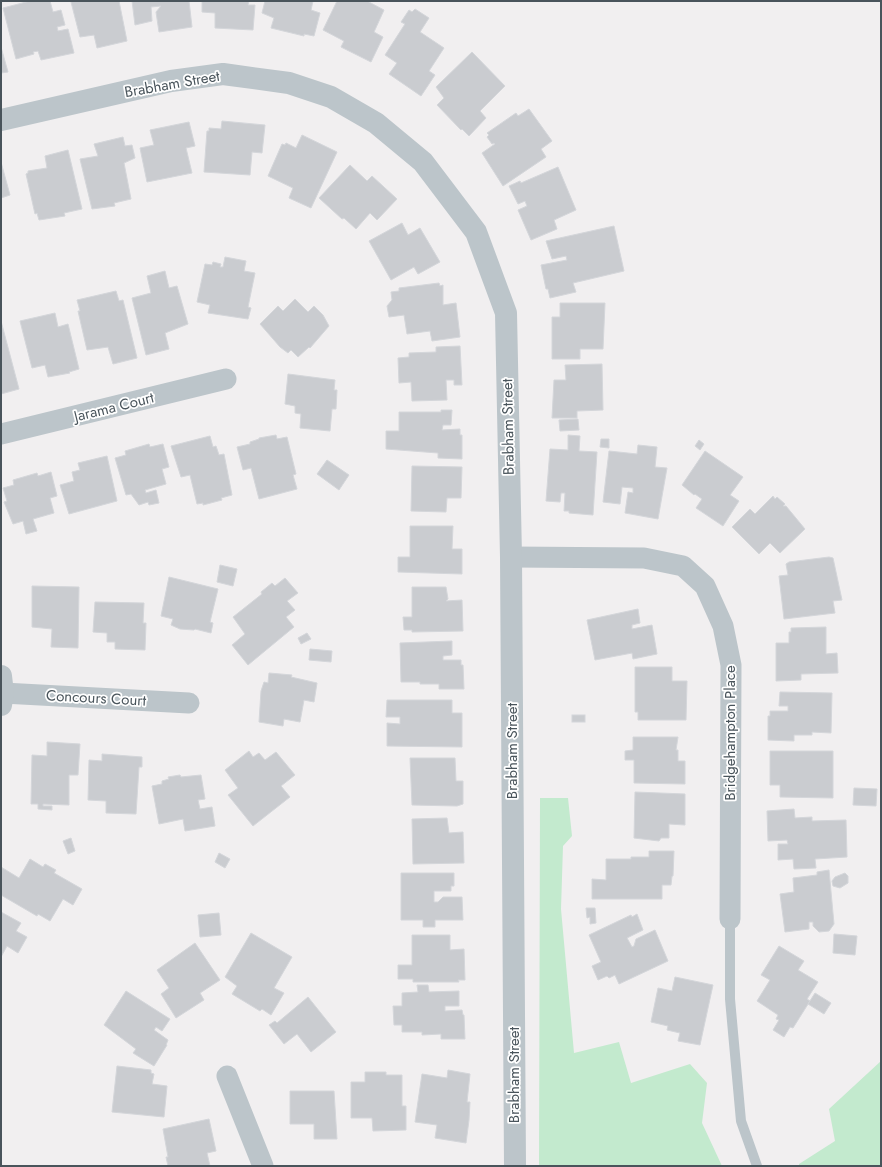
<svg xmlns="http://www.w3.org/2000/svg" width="882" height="1167" font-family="Jost,sans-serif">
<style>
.green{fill:#c3eace}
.building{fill:#caccd0;stroke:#d4d6da}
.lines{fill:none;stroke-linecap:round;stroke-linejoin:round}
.service{stroke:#bcc5ca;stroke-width:10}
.minor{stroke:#bcc5ca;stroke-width:21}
.tertiary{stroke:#bcc5ca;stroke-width:22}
.labels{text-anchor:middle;stroke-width:3.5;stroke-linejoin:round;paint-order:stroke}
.street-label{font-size:15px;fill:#49545b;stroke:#fff}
</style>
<rect width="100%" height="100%" fill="#f1eff0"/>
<g class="green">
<polygon points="540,798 568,798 572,836 563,846 561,909 574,1053 619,1042 631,1083 690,1064 707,1083 702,1123 722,1166 539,1166"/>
<polygon points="881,1061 881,1166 799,1166 799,1164 835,1141 829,1109"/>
</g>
<g class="building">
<polygon points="30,1 50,1 53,12 61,10 65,25 57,27 58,31 68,29 74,53 41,60 38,51 33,52 34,54 16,59 3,8"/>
<polygon points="74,1 119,1 127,41 97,48 94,35 80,37 71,2"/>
<polygon points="132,1 189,1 192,27 159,32 156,12 161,6 151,7 152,21 135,25"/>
<polygon points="202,1 249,1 248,5 255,5 253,30 215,28 215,13 202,12"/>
<polygon points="265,1 313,1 311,10 320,13 314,36 304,34 304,36 271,28 274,18 262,13"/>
<polygon points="337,1 367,1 384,10 374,32 383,37 371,62 341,47 344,41 323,30"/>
<polygon points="415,9 429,18 420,32 444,48 429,71 435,75 421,96 389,74 397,63 385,55 405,24 401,22 409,10 412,12"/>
<polygon points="1,47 8,72 1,73"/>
<polygon points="472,52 505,86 480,111 486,118 469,136 462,129 461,130 437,105 444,98 436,87"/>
<polygon points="529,109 552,141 541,149 546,157 503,186 482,153 495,144 494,143 492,144 487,137 489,135 487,133 516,113 518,116"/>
<polygon points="222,121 265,125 262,153 252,152 250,175 204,172 207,131 209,131 209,128 221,129"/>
<polygon points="189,122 195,146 186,148 192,173 147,182 140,148 154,145 150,130"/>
<polygon points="302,135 337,152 311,208 289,198 293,188 268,176 282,144 285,145 286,143 296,148"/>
<polygon points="123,137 125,146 132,145 135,158 124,163 131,199 114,203 115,206 92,209 80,159 98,156 94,144"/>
<polygon points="68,150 82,209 64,213 65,216 39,220 37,213 35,214 26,174 28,173 28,171 47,168 45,156"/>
<polygon points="1,162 10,195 1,198"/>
<polygon points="350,165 367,181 372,176 397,199 377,220 370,213 356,229 344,218 342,219 319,198"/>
<polygon points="558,167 576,210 554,220 557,229 531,240 518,210 527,206 525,201 518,204 509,186 520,181 521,183"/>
<polygon points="402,223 408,235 420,228 440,262 418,274 414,267 391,280 369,241"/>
<polygon points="614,226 624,271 573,283 576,292 550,298 548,289 546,289 541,265 567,260 566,256 552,259 546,241"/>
<polygon points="225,257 246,261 244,271 255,273 248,307 251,308 248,319 208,313 210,305 197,302 205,264 212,265 213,262 221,264 220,267 223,267"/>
<polygon points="165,271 169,288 177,286 188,324 165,333 169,349 146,355 132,298 151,293 147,276"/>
<polygon points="439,283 440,286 443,285 443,305 456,303 460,337 432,341 430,331 407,334 404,315 389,317 387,306 392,300 391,292 399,291 399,288"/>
<polygon points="116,291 119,301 123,300 137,358 113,364 108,347 87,350 78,311 80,311 77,300"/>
<polygon points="295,299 308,312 314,306 323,315 329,326 310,348 309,347 298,357 291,350 288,353 280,347 260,324 278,306 283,311"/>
<polygon points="560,303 605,303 603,349 580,349 580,359 552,359 552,317 560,317"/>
<polygon points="55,313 58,327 68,324 79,369 69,372 70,373 48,377 45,365 32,368 20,321"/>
<polygon points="1,321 19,389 1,394"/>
<polygon points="460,346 462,385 454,385 454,380 446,380 447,400 412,401 411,382 399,383 398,358 409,357 409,353 436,352 436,347"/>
<polygon points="602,364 603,410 577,411 577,418 552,418 554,380 566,380 565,365"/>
<polygon points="288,374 335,380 334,390 337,390 336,409 332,409 330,431 300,428 301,414 295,413 295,406 285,404"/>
<polygon points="441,410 452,410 451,425 443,425 442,430 460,429 460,435 462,435 462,459 438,458 438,453 386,449 386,431 399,431 399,412 441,412"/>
<polygon points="578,419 579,430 560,431 559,420"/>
<polygon points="276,435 277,439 287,437 296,474 293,475 297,489 259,499 251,468 243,470 237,447 250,444 250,442 259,439 259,438"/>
<polygon points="568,435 580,436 579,451 597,452 593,515 569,513 569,511 564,511 565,493 561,493 560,502 546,501 550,449 568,450"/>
<polygon points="210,436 213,447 216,446 219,455 224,454 232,495 221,498 222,500 203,505 203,503 197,504 190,475 181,477 171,446"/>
<polygon points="601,439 609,439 609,448 600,447"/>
<polygon points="699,440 704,444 700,450 695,446"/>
<polygon points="149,444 150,447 163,444 169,467 162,469 166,484 145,490 146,493 156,490 159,503 149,505 148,502 139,505 131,494 126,495 115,458 126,455 125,451"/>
<polygon points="638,445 657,447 655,467 667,468 658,519 625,513 628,492 633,493 633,488 622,487 620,504 603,502 609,451 637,454"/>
<polygon points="705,451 743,477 730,495 739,501 723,526 696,508 702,499 695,494 694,495 682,485"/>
<polygon points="107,456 117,501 69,514 60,485 74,481 72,472 80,470 78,463"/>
<polygon points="327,460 349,475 339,490 317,474"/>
<polygon points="412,466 462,467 461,498 447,498 446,512 411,511"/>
<polygon points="51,472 57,496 50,498 54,513 33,519 37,531 26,534 23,521 13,524 4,502 7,501 3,488 14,485 13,480 37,473 38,476"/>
<polygon points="773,496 775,499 777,497 785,504 783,506 786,506 805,529 780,553 770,543 759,554 732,527 750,509 755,514"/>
<polygon points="410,526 453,526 452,549 462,549 462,574 398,572 398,557 410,557"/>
<polygon points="829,557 833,558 842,600 833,601 835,613 784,619 779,576 788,575 786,564 789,562"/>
<polygon points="220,565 237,569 233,586 217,582"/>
<polygon points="169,577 218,589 210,622 213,623 211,633 195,629 194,630 180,629 171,625 173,619 161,616"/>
<polygon points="285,578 298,593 287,601 295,610 286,617 294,627 248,665 232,645 245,634 233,617 262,594 261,592 272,583 275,586"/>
<polygon points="32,586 79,587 78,648 51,647 52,629 32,627"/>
<polygon points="412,587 446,587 448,599 446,601 462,600 463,631 412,632 412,630 404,630 403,617 412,617"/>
<polygon points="95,602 144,603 143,623 146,623 145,650 115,649 115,642 107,642 107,633 93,632"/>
<polygon points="638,609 640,623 632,625 632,629 652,625 657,654 633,659 632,653 595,660 587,620"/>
<polygon points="826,627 826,654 837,653 838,673 801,674 801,680 776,681 776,643 789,643 789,632 791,632 791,628"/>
<polygon points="307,633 311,639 301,644 298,638"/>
<polygon points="452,641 452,655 443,656 443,660 461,660 461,665 463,665 464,689 439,689 439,684 420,684 420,682 401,682 400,643"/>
<polygon points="310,649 332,651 331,662 309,660"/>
<polygon points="635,667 672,667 672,681 687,681 686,720 638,720 638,712 635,712"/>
<polygon points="269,673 292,675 291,677 317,683 314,702 304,700 300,722 284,719 283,726 259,722 261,691 264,682 268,683"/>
<polygon points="780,692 832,693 831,733 812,732 812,735 794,735 794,741 768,740 768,716 770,716 770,711 788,711 788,706 779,706"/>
<polygon points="387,700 452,700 452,713 462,713 462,747 387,746 387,723 400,724 400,717 386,717"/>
<rect x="572" y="715" width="13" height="7"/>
<polygon points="633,737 678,737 676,750 678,750 678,761 685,761 685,784 634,783 634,760 625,760 625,751 633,750"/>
<polygon points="47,742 80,744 78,775 69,775 69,805 43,804 43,806 52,806 52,810 38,809 38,804 31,804 32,755 47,756"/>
<polygon points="249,751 253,757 259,753 265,760 276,752 295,775 281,786 290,797 253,826 228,795 238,788 225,770"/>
<polygon points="770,751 833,751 833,798 780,797 780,785 770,785"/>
<polygon points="102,754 142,757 142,767 139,767 136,814 106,813 106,801 88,800 89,760 102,761"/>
<polygon points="410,758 455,758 456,781 463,781 463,804 457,806 412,805"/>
<polygon points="180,775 181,777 201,775 205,799 198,800 200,809 212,807 215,826 185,831 183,819 159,824 152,786 162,784 162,781 169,779 168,777"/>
<polygon points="854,788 877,789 876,806 853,805"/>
<polygon points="635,792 685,794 685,825 669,824 669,838 661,838 659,841 634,838"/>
<polygon points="794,809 795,818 812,817 812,821 846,820 847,857 815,859 816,868 794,869 793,859 778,860 778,844 788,844 787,840 768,841 767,811"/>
<polygon points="447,818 449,833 463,832 464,863 413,864 412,819"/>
<polygon points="71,838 75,851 68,854 63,841"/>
<polygon points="649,851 674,851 673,876 672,876 671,885 662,885 662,899 592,899 592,879 606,880 606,859 631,859 631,857 649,857"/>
<polygon points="219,853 230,859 225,868 215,862"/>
<polygon points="30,859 43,867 45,864 56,870 54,873 82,889 73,905 63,899 50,921 38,914 37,916 1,895 1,867 19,878"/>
<polygon points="829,870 834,924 829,931 819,932 813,926 813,922 809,922 809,929 785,932 780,894 794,892 793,878 817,875 817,872"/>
<polygon points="401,873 454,873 454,886 451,886 451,891 434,891 434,902 438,902 443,897 462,897 463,920 435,920 435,927 423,927 423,920 401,920"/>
<polygon points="845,873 848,876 848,883 840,888 833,886 832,881 835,877"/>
<polygon points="586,908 595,908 596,923 590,924 590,917 587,918"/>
<polygon points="1,912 21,923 16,931 27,937 18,953 7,946 1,957"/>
<polygon points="219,913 221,935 200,937 198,915"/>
<polygon points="637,914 643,930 627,938 632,947 634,946 636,939 655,930 668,961 619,984 615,975 609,978 607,976 598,980 592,966 601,962 589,935 631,915 632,917"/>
<polygon points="251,933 292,957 274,988 284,993 271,1015 262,1009 260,1011 232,994 237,986 225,977"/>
<polygon points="834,934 857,936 855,955 833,953"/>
<polygon points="412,935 450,935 450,950 464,949 465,980 458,980 459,982 413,982 413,979 398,979 398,965 412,965"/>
<polygon points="195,943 220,980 200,993 204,1000 176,1018 161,994 169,988 157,970"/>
<polygon points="779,946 804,961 798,970 818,982 807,999 810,1001 793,1028 790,1027 784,1037 773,1030 779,1020 776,1019 778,1015 757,1001 770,980 761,975"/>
<polygon points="675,977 713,985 700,1045 678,1041 680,1033 667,1030 668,1026 651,1022 658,988 672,991"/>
<polygon points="417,985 428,985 429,992 459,991 459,1006 445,1006 445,1011 462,1010 463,1015 464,1015 465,1039 441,1039 441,1034 422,1035 422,1032 402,1032 402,1025 394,1025 393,1006 402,1006 402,993 418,992"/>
<polygon points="126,991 170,1019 162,1031 156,1027 154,1030 168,1040 166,1045 167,1045 154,1066 133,1053 136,1049 104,1025"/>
<polygon points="815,993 831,1003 824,1014 808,1004"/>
<polygon points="308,997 336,1032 311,1052 297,1034 284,1044 269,1025 275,1021 277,1023"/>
<polygon points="117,1066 151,1070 151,1073 154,1074 152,1084 167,1086 164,1117 112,1112"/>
<polygon points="448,1070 470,1074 467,1102 470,1102 469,1120 466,1143 435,1138 437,1125 415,1122 422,1074 447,1078"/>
<polygon points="365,1072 386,1072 386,1075 402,1075 402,1106 406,1106 406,1130 373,1131 372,1118 351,1118 351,1082 365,1082"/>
<polygon points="290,1091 334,1091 337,1139 314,1139 314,1124 290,1124"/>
<polygon points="209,1119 216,1151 207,1153 210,1166 168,1166 166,1157 168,1157 163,1129"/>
</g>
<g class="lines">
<polyline class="service" points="730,919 730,999 741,1121 757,1166"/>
<g class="minor">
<polyline points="1,434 226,379"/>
<polyline points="511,557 644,558 683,566 705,586 723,626 731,665 730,919"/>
<polyline points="3,693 189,703"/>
<polyline points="227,1076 263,1166"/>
</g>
<g class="tertiary">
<polyline points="1,120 171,81 223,74 289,83 331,97 376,123 423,162 476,232 506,313 511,557 515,1166"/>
<polyline points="1,676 3,693 1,705"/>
</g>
</g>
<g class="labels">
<g class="street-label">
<text transform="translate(172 84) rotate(-10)" y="5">Brabham Street</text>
<text transform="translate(114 407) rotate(-14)" y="5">Jarama Court</text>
<text transform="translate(508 427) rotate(-91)" y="5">Brabham Street</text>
<text transform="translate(96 698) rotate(3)" y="5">Concours Court</text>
<text transform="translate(730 733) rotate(-90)" y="5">Bridgehampton Place</text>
<text transform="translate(512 751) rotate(-90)" y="5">Brabham Street</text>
<text transform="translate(514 1075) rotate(-90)" y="5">Brabham Street</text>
</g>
</g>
<rect width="882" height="1167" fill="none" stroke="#49545b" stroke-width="4"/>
</svg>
